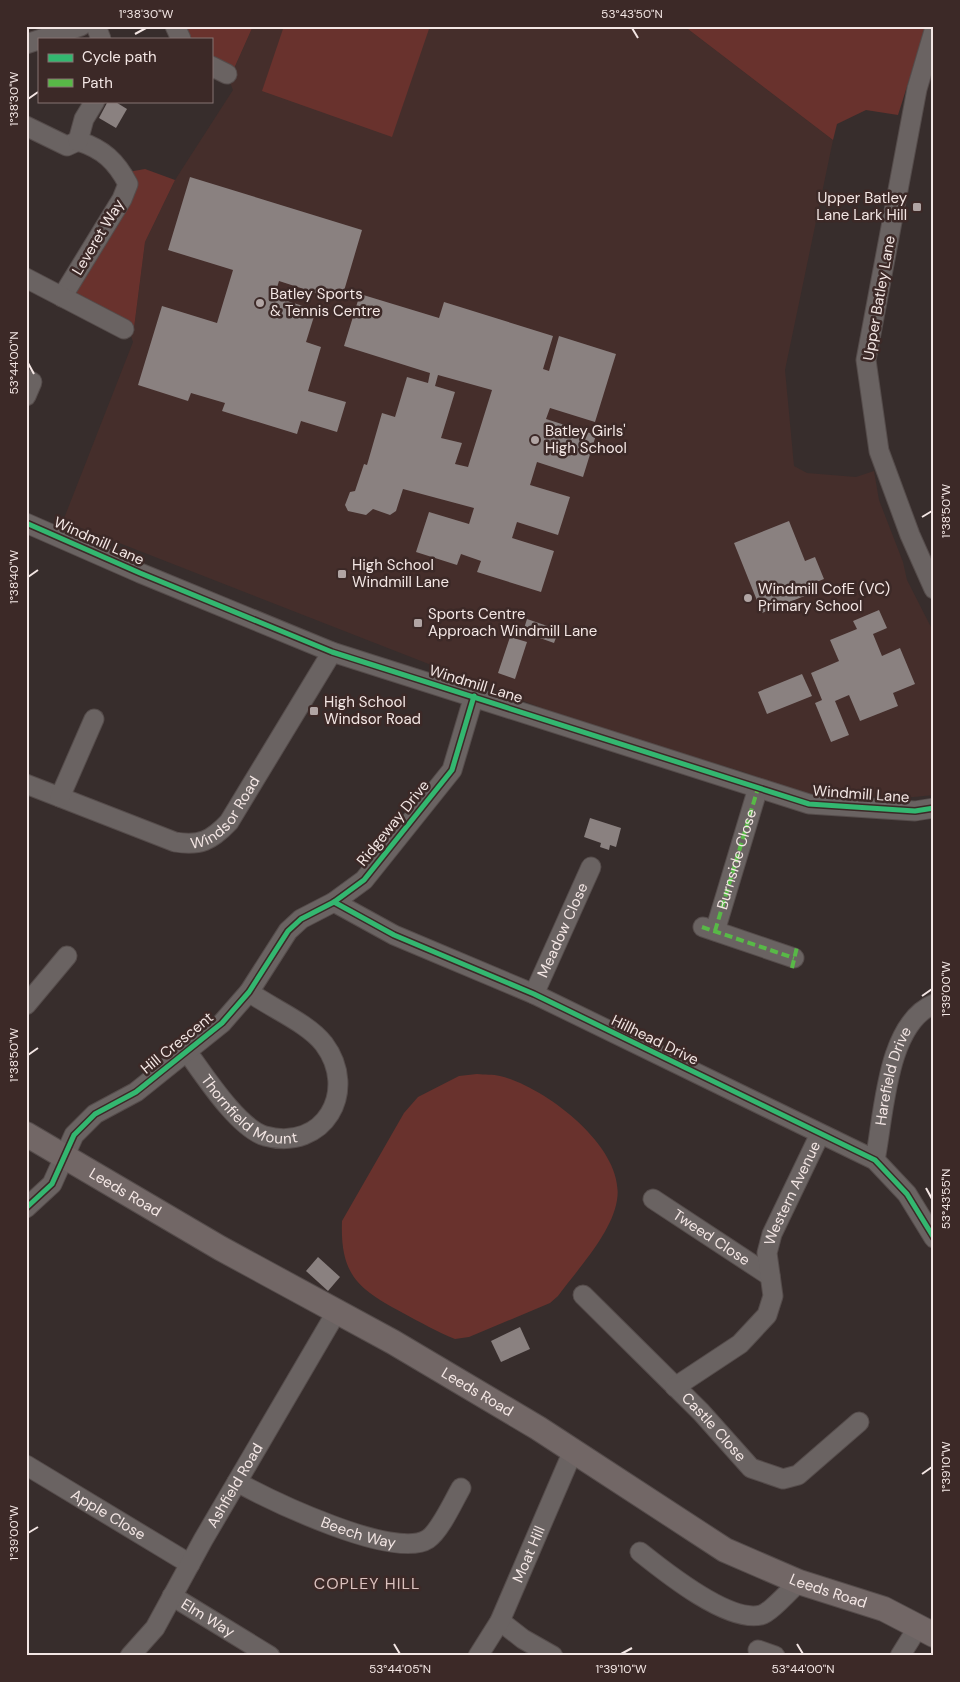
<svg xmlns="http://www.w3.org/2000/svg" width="960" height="1682" font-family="'DM Sans',sans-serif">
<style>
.built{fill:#452e2b}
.green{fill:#69322d}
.building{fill:#8a8180;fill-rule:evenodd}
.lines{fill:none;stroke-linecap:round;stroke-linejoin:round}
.minor-casing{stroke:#554c4b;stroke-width:21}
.major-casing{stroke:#554c4b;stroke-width:26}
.minor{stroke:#6a6362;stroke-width:19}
.major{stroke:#726766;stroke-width:24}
.quiet{stroke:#58b947;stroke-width:4;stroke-dasharray:8 4;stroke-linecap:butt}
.cycleway-casing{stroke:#3c2927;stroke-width:8}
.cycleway{stroke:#33b770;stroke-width:5}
.ticks{fill:none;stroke:#f3e6e4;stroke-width:2}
.poi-dot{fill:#b1a5a4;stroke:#3c2927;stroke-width:2}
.labels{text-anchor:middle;stroke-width:5;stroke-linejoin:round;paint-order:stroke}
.poi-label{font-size:15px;fill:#f3e6e4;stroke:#3c2927;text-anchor:start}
.street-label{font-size:15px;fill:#f3e6e4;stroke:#3c2927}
.neighbourhood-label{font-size:16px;letter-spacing:1px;fill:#dac1be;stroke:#3c2927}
.neatline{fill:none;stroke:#f3e6e4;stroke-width:2}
.ticks-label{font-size:12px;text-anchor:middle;fill:#f3e6e4}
</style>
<rect width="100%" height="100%" fill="#372d2c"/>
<polygon class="built" points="253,26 684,26 833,140 785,370 794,466 807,473 856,477 874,471 879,500 903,562 907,580 934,633 934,795 914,797 834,797 792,791 744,772 591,726 544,709 63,521 133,342 131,336 134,328 145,242 175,180 233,90 229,80"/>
<g class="green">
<polygon points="177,26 253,26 232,73 211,62 211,39 184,39"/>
<polygon points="284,26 430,26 392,137 262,91"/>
<polygon points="684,26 926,26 898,115 866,110 837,124 833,140"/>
<polygon points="145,169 175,180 145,242 134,328 69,296 128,172"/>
<path d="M477,1074C485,1075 493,1074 500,1076C545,1087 626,1148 617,1200C612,1233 577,1270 558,1296L550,1303L469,1337L455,1339C437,1332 420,1322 403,1313C358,1289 340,1275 342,1221L404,1113L418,1097L459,1076Z"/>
</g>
<g class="building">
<polygon points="108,101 114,101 127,109 116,128 99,118"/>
<polygon points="190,177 362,230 341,301 279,281 274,297 316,310 306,342 321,347 308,391 346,402 337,432 301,421 297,434 222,411 225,403 191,393 188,401 138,385 162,306 217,323 233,270 168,250"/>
<path d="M360,294L439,318L444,302L553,336L543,369L549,371L559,336L616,354L595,422L550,408L546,419L596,435L583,477L537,462L530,485L570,497L558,535L517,522L512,538L554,551L541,592L477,572L481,561L461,554L457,565L416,552L429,512L469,524L474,508L403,489L396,511L390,515L373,509L366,515L348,511L345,505L350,492L355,491L364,464L367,465L382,413L395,417L407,377L428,383L430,373L344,346ZM438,375L492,390L468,467L455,464L462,443L441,438L455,392L435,386Z"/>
<polygon points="789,521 805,561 815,557 824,579 809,585 812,593 762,613 734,543"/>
<polygon points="879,610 887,628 873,634 882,656 900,648 915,684 893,693 898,706 860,721 849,695 835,701 849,735 831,742 815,703 822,700 811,673 839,661 830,640 857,629 853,621"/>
<polygon points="527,619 559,630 554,643 523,632"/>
<polygon points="510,637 527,642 515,679 498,673"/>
<polygon points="802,674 812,696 767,714 758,692"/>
<polygon points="590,818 621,828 616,847 610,845 609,850 600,847 601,843 584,837"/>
<polygon points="318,1257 340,1277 328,1291 306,1271"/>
<polygon points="520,1327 530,1349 501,1362 491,1341"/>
</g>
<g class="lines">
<g class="minor-casing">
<g id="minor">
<polyline points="96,26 101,39"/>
<polyline points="175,26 181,39"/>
<polyline points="934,31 917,89 866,360 879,451 910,535 934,589"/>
<polyline points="26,44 81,26"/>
<polyline points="211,66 227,74"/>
<path d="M26,126L67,146L78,141C103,149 116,161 128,184L122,199L62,297"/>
<polyline points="78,141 84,119 95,101"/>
<polyline points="26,278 124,329"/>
<polyline points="26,379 32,382 26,396"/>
<polyline points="26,523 140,573 332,652 809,804 915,811 934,808"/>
<path id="s1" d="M26,784L175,842C200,846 211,841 229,822L332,652"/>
<polyline points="60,797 94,719"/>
<polyline points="334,902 394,935 534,994 875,1160 907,1194 934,1238"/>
<polyline points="703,927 794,958"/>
<path id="s2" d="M715,931L758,788"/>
<path id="s3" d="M534,994L591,867"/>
<polyline points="26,1005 67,956"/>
<path id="s4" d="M188,1053C204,1075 238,1128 265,1136C324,1152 359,1091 324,1044C308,1023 271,1008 249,992"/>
<path id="s5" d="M875,1160C884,1116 886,1024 934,1004"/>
<path id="s6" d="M653,1199L770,1276"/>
<polyline points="26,1208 52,1184 74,1135 95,1114 136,1092 222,1023 249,992 288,931 301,919 334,902 364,880 452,770 474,696"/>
<path id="s7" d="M583,1295L701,1412L751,1468L783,1479L798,1475L859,1422"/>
<path id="s8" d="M675,1387L740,1344L767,1315L773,1296L767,1253L772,1234L820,1134"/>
<path id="s9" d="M26,1465L190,1564"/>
<path id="s10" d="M237,1482C270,1500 395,1561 428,1539C440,1531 453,1502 461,1488"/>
<path d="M640,1552C665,1572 728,1623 761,1615C770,1613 791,1589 799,1582"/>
<path id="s11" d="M172,1596L270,1656"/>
<polyline points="500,1621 523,1639 553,1656"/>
<polyline points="758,1650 775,1656"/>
<path id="s12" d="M130,1656L155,1628L203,1540L337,1311"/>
<path id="s13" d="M478,1656L500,1621L573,1451"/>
<polyline points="900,1656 918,1627"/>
</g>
</g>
<g class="major-casing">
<g id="major">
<path id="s14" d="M26,1134L220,1248L393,1342L538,1428L725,1550L799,1582L884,1609L934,1635"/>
</g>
</g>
<use href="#minor" class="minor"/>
<use href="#major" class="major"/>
<g class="quiet">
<polyline points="702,927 794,958"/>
<polyline points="715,931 758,788"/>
<polyline points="792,968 797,947"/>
</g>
<g class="cycleway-casing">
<g id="cycleway">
<polyline points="26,523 140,573 332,652 809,804 915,811 934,808"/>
<polyline points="334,902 394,935 534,994 875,1160 907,1194 934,1238"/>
<polyline points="26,1208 52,1184 74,1135 95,1114 136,1092 222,1023 249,992 288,931 301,919 334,902 364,880 452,770 474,696"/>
</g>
</g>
<use href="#cycleway" class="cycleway"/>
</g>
<path class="ticks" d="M632,28L638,38M135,34L146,28M28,99L38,92M28,363L34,374M922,517L932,511M28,577L38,570M922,996L932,989M28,1055L38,1048M926,1188L932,1199M922,1474L932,1467M28,1533L38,1527M394,1644L400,1654M797,1644L803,1654M621,1654L632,1648"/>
<g class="poi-dot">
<rect x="912" y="202" width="10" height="10" rx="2.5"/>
<circle cx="260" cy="303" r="5"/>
<circle cx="535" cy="440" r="5"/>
<rect x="337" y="569" width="10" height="10" rx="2.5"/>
<circle cx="748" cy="598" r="5"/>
<rect x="413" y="618" width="10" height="10" rx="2.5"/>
<rect x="309" y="706" width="10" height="10" rx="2.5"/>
</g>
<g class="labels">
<g class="poi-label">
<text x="907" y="203" text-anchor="end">Upper Batley<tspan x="907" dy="17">Lane Lark Hill</tspan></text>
<text x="270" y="299">Batley Sports<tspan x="270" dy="17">&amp; Tennis Centre</tspan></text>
<text x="545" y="436">Batley Girls'<tspan x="545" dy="17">High School</tspan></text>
<text x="352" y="570">High School<tspan x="352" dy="17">Windmill Lane</tspan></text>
<text x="758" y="594">Windmill CofE (VC)<tspan x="758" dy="17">Primary School</tspan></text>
<text x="428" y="619">Sports Centre<tspan x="428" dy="17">Approach Windmill Lane</tspan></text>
<text x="324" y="707">High School<tspan x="324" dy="17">Windsor Road</tspan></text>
</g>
<g class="street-label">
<text transform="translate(98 237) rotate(-59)" y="5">Leveret Way</text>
<text transform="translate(879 298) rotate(-80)" y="5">Upper Batley Lane</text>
<text transform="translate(99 541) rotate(24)" y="5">Windmill Lane</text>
<text transform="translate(476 684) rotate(17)" y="5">Windmill Lane</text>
<text transform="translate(861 794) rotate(4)" y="5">Windmill Lane</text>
<text dy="5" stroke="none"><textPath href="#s1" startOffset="224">Windsor Road</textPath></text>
<text transform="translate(393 823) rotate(-51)" y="5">Ridgeway Drive</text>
<text dy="5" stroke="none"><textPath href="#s2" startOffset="75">Burnside Close</textPath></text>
<text dy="5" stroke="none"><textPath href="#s3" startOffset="70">Meadow Close</textPath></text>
<text transform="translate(655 1040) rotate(26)" y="5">Hillhead Drive</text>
<text transform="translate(177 1043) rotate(-39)" y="5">Hill Crescent</text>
<text dy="5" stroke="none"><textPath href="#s5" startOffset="86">Harefield Drive</textPath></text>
<text dy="5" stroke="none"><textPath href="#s4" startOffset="88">Thornfield Mount</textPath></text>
<text dy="5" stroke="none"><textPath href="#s14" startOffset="115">Leeds Road</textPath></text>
<text dy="5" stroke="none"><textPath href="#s8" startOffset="246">Western Avenue</textPath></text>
<text dy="5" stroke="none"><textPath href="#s6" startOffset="70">Tweed Close</textPath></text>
<text dy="5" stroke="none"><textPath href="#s14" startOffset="520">Leeds Road</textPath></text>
<text dy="5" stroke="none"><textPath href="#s7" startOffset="186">Castle Close</textPath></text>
<text dy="5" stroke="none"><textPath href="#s12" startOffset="201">Ashfield Road</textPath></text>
<text dy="5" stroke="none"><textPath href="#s9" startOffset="96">Apple Close</textPath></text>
<text dy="5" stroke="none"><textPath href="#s10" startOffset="132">Beech Way</textPath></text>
<text dy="5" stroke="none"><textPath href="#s13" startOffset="114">Moat Hill</textPath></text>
<text dy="5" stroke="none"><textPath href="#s14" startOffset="925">Leeds Road</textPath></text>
<text dy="5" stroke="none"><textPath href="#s11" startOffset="42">Elm Way</textPath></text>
</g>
<g class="neighbourhood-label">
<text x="367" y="1589">COPLEY HILL</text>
</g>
</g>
<rect width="960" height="1682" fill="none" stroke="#3c2927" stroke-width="55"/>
<rect x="38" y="38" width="175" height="65" fill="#3c2927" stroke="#857573"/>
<rect x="48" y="54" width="25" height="8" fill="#33b770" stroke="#857573"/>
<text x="82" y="62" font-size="15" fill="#f3e6e4">Cycle path</text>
<rect x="48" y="79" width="25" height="8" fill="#58b947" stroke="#857573"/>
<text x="82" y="88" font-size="15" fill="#f3e6e4">Path</text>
<rect x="28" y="28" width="904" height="1626" class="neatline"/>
<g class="ticks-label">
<text x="146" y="18">1°38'30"W</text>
<text x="632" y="18">53°43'50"N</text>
<text transform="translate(14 99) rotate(-90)" y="4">1°38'30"W</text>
<text transform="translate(14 363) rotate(-90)" y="4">53°44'00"N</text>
<text transform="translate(946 511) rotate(-90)" y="4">1°38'50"W</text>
<text transform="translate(14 577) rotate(-90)" y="4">1°38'40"W</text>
<text transform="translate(946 989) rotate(-90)" y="4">1°39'00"W</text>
<text transform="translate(14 1055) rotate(-90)" y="4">1°38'50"W</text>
<text transform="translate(946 1199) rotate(-90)" y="4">53°43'55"N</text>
<text transform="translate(946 1467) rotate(-90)" y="4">1°39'10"W</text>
<text transform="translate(14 1533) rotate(-90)" y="4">1°39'00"W</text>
<text x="400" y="1673">53°44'05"N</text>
<text x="621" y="1673">1°39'10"W</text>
<text x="803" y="1673">53°44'00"N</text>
</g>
</svg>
